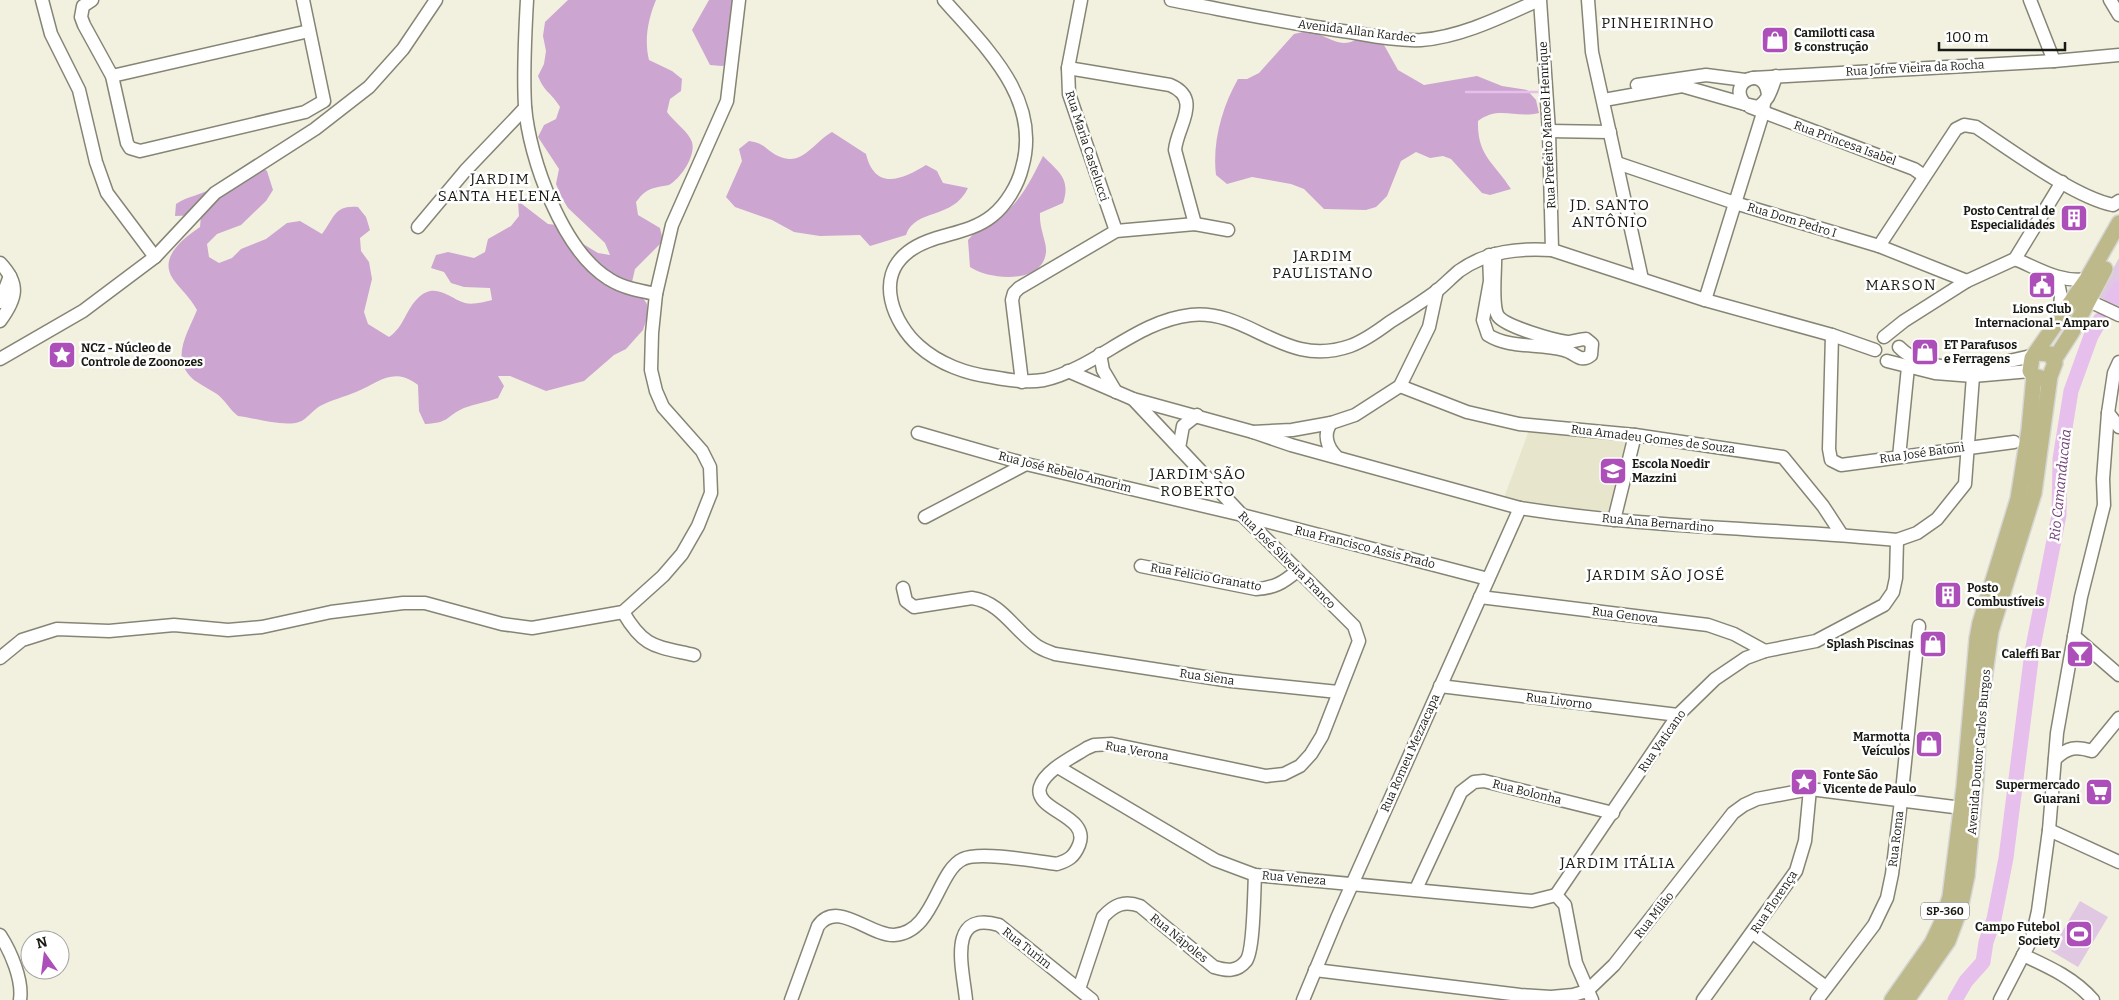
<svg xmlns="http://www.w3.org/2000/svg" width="2119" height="1000" font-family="Bitter,serif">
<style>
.built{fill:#e7e5cc}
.green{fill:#e0c8e3}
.forest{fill:#cca5d1}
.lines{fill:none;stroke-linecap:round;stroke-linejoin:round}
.stream{stroke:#e7bfec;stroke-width:2.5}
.river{stroke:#e7bfec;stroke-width:15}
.minor-casing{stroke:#868575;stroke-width:15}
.major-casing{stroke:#d6d6d5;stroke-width:18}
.minor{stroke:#fff;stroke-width:12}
.major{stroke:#beb98a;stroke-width:15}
.labels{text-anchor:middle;stroke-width:5;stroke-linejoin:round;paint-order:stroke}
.shield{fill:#fff;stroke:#5f5f5a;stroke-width:1}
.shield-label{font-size:11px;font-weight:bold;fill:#1a1a14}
.street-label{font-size:12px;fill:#1a1a14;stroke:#fff}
.poi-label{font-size:12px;font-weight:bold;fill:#1a1a14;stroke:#fff;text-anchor:start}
.water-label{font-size:14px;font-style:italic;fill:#703f77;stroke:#fff}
.quarter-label{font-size:15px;letter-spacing:1px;fill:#1a1a14;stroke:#fff}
</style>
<rect width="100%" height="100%" fill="#f2f1df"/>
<polygon class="built" points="1531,425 1635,435 1614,520 1502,503"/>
<g class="green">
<polygon points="2119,258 2119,308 2098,296"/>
<polygon points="2080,901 2108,917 2078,967 2051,951"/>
</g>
<g class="forest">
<path d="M568,0H656C648,19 644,40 649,60L672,71L682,79L681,91L670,99L667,112C674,122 688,131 692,142C696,156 681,178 669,185C666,186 661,186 658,187C647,189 642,194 636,202L638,215L660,228L663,241L635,269L632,282L647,304V318L643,330L626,349L614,355L584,381L546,391L510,376H498L504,386L498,398C487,402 475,404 464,408C446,416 450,423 425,424L419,411L418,385C393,366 379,383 356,392C344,397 331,400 320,406C313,410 306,420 299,422C284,427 254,418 238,416C230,410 225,400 217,394C209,389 201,385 194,380C169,359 188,333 197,310C190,297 181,290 173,279C158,257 184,238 200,227L201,215L175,216L176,204C188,196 201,195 213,188C229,180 237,167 257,164L267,171L273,190L266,201L241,225L217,234L207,244L209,257L219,263L232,258L241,249L266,239L287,223L300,221L322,234C335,217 334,205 358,207L366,217L370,230L360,238L361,251L369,262L372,279L364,312L368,324L389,337C405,326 405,310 419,297C436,282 449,298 465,303C473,305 484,302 492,300L490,288L464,287L451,283L444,272L431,268L436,255L448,252L474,258L485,252L488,239L511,226L519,216L518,201L548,224L557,225L565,233L598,253L610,255L605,243L568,208L562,198L556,184L559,169L538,137L544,125L556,119L560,107C551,92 544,92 538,76L544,64L546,51L543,36L545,22Z"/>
<polygon points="709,0 740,0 735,62 722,66 710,65 692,30"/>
<path d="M1307,31C1334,36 1339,54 1367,33L1379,36L1398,70L1424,85L1477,76L1502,86L1527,90L1536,100L1539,113C1515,119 1499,105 1478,121C1477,156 1494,162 1511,189L1490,195L1482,193L1451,159L1443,156L1430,158L1416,152L1401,161L1387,196L1376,207L1366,210L1324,209L1304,189L1291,184L1252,177L1227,184L1216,175C1212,143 1222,107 1238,79H1247L1259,73L1294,34Z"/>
<path d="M832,132L866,154C875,191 902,180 926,165L937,171L943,183L968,188C953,220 915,208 906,235L870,246L860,235L820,236L794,232L772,220L735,207L726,197L742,161L739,149L749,141C764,143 764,148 776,155C802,169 812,143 832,132Z"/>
<path d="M1043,156C1059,172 1071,179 1063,203L1040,213C1039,229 1047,242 1046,252C1043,285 989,280 970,267L968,240C979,226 995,221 1009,209C1024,195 1034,174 1043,156Z"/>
</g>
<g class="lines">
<polyline class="stream" points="1466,92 1539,92"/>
<g class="river">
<polyline points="2112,300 2119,288"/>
<polyline points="1955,1000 1966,981 1983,962 1986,942 1994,919 2006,858 2032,652 2059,515 2060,459 2071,391 2091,336 2100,320"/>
</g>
<g class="minor-casing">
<g id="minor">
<polyline points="42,0 51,34 79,90 96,162 107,193 155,257"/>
<polyline points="92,0 83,6 81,17 84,25 112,76 127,143 130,148 140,151 305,112 324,101 303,0"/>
<path d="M527,0C525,35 523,71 525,106C529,159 563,251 609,279C623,288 640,291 656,294"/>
<path d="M944,0C986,48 1042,99 1022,168C1018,185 1006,205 992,216C967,236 932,233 908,252C874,278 894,324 919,346C939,364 967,374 992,377C1009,380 1026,383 1044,380C1096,368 1136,321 1191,315C1250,309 1284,369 1350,346C1364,341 1378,331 1390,322C1406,312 1422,302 1438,290C1445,284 1452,277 1459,271C1487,251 1519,248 1552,250L1705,300L1832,335L1875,350"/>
<polyline points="1081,0 1068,68 1069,94 1116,231"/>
<path d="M1171,0C1230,11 1290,24 1350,32C1373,36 1398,41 1421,40C1462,37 1503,16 1539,0"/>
<polyline points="1540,0 1549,131 1552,250"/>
<polyline points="1588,0 1592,52 1642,279"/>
<polyline points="2030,0 2054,61"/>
<polyline points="2110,0 2119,15"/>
<path d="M1068,68L1170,85C1203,99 1177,126 1175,150L1195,224"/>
<polyline points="112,76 309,31"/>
<polyline points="1753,78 2054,61 2119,55"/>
<polyline points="1637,85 1706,75 1745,80"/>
<path d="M1768,97C1767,63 1725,81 1745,104L1758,107C1769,100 1772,88 1776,76"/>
<polyline points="1604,100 1682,86 1745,104"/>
<polyline points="1750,107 1914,169 1924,176"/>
<polyline points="1549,131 1610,132"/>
<polyline points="1617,163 1735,203 1879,246 1967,281"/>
<polyline points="418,227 465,171 525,108"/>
<path d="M1879,246L1956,129L1964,125L1976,127C2011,150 2074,197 2113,205L2119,201"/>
<path d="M1489,255L1490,281L1483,320L1488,335C1510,349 1539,343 1564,350C1575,352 1580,364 1591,355L1592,344L1586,339C1580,339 1573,342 1567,342C1554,340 1506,327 1498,316C1491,305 1496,268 1495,254"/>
<path d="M2015,259C2039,269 2060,283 2087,279"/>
<path d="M0,263C20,284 17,298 0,321"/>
<polyline points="2057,278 2061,297 2058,322"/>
<polyline points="1705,300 1763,113 1764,103"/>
<polyline points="2087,300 2119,315"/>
<polyline points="0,302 10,276"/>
<polyline points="1832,335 1829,449 1831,460 1841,465 2014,442"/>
<polyline points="1884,337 1904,321 1967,281 2015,259 2062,182"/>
<path d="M1899,347C1931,380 1995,365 2035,355"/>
<polyline points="1100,354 1103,370 1116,392"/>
<polyline points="0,359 83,311 155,257 215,193 315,129 369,87 403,49 436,0"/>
<polyline points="1887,361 1935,373 1973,376 2030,371"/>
<polyline points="1068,371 1133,399 1253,432 1292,430 1331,423 1355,415 1400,386 1429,327 1437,290"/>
<polyline points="1022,382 1012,300 1014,293 1019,288 1116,231 1195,224 1228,230"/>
<polyline points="1400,386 1467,412 1519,424 1635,435 1783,457 1823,506 1842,535"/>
<polyline points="2108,413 2119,427"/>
<path d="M1331,423C1323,434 1327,447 1336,456"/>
<path d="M1253,432L1291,445L1520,508C1645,528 1771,528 1897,540L1917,533L1937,519L1965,484L1973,376"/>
<polyline points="918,433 1026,464 1242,515 1488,579"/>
<polyline points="1179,448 1183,426 1197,415"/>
<polyline points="1899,457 1908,367"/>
<polyline points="925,517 1026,464"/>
<polyline points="1614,520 1635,435"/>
<path d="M1141,566L1256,589C1274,588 1283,583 1297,571"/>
<path d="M903,588L906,601L914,607L972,598C1001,602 1015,631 1037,646C1043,650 1050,652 1055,654L1231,681L1338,692"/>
<polyline points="1480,597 1708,625 1734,634 1765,651"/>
<path d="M623,612C644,648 655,646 694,655"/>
<polyline points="2074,636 2119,675"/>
<polyline points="0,658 22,640 57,629 109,631 174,625 228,630 262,627 331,612 403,603 425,603 502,624 532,628 623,612 663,576 682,554 698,526 711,493 710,467 702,451 663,407 656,391 651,370 652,333 656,294 672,225 727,101 739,0"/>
<polyline points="1440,686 1678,715"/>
<path d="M2055,759C2068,747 2076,746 2092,751L2119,718"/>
<polyline points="1058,767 1215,860 1255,875 1532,901 1556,895"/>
<polyline points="2049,830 2119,862"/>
<polyline points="1416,889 1461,792 1474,782 1484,781 1613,813"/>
<polyline points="1556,895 1678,715 1715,679 1746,658 1765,651 1816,641 1884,605 1893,592 1896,578 1897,540"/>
<polyline points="1556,895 1565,905 1576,963 1592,1000"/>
<polyline points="1753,933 1826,987"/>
<path d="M0,935C11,952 23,980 20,1000"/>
<path d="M2023,955C2049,967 2074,978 2093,1000"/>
<polyline points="1315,970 1520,995 1551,997 1573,995 1587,991 1614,965 1733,813 1744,805 1757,799 1810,789 1970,809"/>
<path d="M1079,989L1103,917C1114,905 1124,900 1140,906L1214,967C1227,971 1237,972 1246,961C1254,951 1254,891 1255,875"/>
<path d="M791,1000L818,926C837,899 870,936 894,935C934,933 937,871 963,859C979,851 1036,861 1057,864C1069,860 1074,857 1079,845C1091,815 1033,811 1040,787C1045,770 1073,757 1087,748L1094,745L1112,744L1266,776L1284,774L1300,766L1311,754L1322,736L1359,641L1354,626L1242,515L1133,399"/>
<path d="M966,1000C963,969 946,910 999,925L1092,1000"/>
<polyline points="1303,1000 1337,918 1520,508"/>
<polyline points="1703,1000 1796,871 1805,841 1810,789"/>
<polyline points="1817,1000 1874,925 1887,898 1892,874 1901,801 1919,626"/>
<polyline points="2000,1000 2032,938 2038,911 2049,830 2057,733 2081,597 2104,505 2103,479 2108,413 2114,373 2119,362"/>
</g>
</g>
<g class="major-casing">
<g id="major">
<polyline points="2054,360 2072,332 2105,269"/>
<polyline points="2041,378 2034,376 2030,371 2032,358 2087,279 2119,223"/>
<polyline points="1892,1000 1932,943 1941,924 1950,897 1964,787 1977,639 1980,623 2018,499 2029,430 2034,376"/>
<polyline points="1907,1000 1948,941 1960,909 1967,876 1976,779 1979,716 1991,631 2034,493 2050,376 2055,363 2050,354 2037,353"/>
</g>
</g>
<use href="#minor" class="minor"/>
<use href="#major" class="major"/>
</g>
<defs>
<g id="shop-square" transform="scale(1.4375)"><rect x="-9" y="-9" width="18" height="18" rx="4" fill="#ac4fb9" stroke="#fff"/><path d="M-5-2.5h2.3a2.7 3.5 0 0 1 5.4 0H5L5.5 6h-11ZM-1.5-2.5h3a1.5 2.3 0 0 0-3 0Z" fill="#fff"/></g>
<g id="building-square" transform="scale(1.4375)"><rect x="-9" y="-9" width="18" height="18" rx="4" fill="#ac4fb9" stroke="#fff"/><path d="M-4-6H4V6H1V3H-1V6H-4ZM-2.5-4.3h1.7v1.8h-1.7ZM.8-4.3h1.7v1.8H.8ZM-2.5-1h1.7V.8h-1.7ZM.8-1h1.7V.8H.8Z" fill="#fff"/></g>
<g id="civic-square" transform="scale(1.4375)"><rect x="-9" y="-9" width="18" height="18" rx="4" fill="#ac4fb9" stroke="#fff"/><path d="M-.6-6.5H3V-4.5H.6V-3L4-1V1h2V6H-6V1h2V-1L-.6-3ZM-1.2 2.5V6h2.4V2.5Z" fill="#fff"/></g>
<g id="sight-square" transform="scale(1.4375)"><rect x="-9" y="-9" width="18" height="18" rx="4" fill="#ac4fb9" stroke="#fff"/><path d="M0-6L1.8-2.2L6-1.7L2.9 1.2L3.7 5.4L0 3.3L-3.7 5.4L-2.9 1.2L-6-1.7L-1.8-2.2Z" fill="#fff"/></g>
<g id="school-square" transform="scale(1.4375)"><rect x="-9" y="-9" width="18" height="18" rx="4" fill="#ac4fb9" stroke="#fff"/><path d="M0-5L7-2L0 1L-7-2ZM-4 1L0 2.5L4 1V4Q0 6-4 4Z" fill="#fff"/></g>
<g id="bar-square" transform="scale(1.4375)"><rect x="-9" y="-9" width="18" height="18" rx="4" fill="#ac4fb9" stroke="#fff"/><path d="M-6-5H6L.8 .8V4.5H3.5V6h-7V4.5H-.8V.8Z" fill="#fff"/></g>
<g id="supermarket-square" transform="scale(1.4375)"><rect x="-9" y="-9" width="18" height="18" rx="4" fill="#ac4fb9" stroke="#fff"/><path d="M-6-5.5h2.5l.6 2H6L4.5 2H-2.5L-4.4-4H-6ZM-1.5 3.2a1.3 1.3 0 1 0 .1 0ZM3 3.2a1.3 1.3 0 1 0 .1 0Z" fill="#fff"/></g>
<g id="stadium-square" transform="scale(1.4375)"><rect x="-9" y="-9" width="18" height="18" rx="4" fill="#ac4fb9" stroke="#fff"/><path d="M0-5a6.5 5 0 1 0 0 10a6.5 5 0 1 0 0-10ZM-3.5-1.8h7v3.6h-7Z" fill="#fff"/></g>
</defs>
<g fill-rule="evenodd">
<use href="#shop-square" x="1775" y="40"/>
<use href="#building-square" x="2074" y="218"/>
<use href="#civic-square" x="2042" y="285"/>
<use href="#shop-square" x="1925" y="352"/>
<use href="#sight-square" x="62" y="355"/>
<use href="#school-square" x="1613" y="471"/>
<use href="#building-square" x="1948" y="595"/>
<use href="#shop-square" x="1933" y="644"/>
<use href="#bar-square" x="2080" y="654"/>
<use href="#shop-square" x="1929" y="744"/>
<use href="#sight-square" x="1804" y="782"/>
<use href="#supermarket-square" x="2099" y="792"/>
<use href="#stadium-square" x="2079" y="934"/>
</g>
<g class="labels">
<rect class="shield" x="1921" y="902.5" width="48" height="17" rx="4"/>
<g class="shield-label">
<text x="1945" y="915">SP-360</text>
</g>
<g class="street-label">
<text transform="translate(1357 31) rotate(7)" y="4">Avenida Allan Kardec</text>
<text transform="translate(1915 68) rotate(-3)" y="4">Rua Jofre Vieira da Rocha</text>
<text transform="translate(1547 125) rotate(-93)" y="4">Rua Prefeito Manoel Henrique</text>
<text transform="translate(1845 143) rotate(20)" y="4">Rua Princesa Isabel</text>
<text transform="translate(1087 146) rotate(72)" y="4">Rua Maria Castelucci</text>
<text transform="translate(1792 220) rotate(17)" y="4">Rua Dom Pedro I</text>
<text transform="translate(1653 439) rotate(7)" y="4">Rua Amadeu Gomes de Souza</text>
<text transform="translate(1922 453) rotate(-8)" y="4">Rua José Batoni</text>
<text transform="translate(1065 472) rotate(14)" y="4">Rua José Rebelo Amorim</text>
<text transform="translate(1658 523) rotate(5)" y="4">Rua Ana Bernardino</text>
<text transform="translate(1365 547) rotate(14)" y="4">Rua Francisco Assis Prado</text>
<text transform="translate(1287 560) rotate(45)" y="4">Rua José Silveira Franco</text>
<text transform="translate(1206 577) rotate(10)" y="4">Rua Felicio Granatto</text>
<text transform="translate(1625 615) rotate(7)" y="4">Rua Genova</text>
<text transform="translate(1207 677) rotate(8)" y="4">Rua Siena</text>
<text transform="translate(1559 701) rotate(7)" y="4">Rua Livorno</text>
<text transform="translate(1662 741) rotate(-55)" y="4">Rua Vaticano</text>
<text transform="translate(1137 751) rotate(10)" y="4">Rua Verona</text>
<text transform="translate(1979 752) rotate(-85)" y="4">Avenida Doutor Carlos Burgos</text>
<text transform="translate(1410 753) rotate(-66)" y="4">Rua Romeu Mezzacapa</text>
<text transform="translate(1527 792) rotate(14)" y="4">Rua Bolonha</text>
<text transform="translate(1896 839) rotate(-83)" y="4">Rua Roma</text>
<text transform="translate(1294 878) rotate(5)" y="4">Rua Veneza</text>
<text transform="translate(1774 902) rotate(-56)" y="4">Rua Florença</text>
<text transform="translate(1654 915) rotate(-52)" y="4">Rua Milão</text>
<text transform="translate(1179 938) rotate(39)" y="4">Rua Nápoles</text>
<text transform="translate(1027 948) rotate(38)" y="4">Rua Turim</text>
</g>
<g class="poi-label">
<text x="1794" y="37">Camilotti casa<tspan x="1794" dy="14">&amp; construção</tspan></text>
<text x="2055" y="215" text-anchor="end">Posto Central de<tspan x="2055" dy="14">Especialidades</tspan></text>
<text x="2042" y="313" text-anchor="middle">Lions Club<tspan x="2042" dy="14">Internacional - Amparo</tspan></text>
<text x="1944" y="349">ET Parafusos<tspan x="1944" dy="14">e Ferragens</tspan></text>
<text x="81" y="352">NCZ - Núcleo de<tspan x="81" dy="14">Controle de Zoonozes</tspan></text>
<text x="1632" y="468">Escola Noedir<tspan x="1632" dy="14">Mazzini</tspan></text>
<text x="1967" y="592">Posto<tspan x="1967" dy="14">Combustíveis</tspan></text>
<text x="1914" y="648" text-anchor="end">Splash Piscinas</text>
<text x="2061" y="658" text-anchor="end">Caleffi Bar</text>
<text x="1910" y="741" text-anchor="end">Marmotta<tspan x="1910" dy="14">Veículos</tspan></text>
<text x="1823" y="779">Fonte São<tspan x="1823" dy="14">Vicente de Paulo</tspan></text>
<text x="2080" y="789" text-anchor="end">Supermercado<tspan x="2080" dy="14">Guarani</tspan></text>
<text x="2060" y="931" text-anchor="end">Campo Futebol<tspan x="2060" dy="14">Society</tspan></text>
</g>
<g class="water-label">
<text transform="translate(2060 485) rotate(-84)" y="5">Rio Camanducaia</text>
</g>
<g class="quarter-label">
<text x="1658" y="28">PINHEIRINHO</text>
<text x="500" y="184">JARDIM<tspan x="500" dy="17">SANTA HELENA</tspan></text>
<text x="1610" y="210">JD. SANTO<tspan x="1610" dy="17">ANTÔNIO</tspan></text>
<text x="1323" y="261">JARDIM<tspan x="1323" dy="17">PAULISTANO</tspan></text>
<text x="1901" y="290">MARSON</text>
<text x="1198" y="479">JARDIM SÃO<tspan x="1198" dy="17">ROBERTO</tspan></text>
<text x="1656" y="580">JARDIM SÃO JOSÉ</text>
<text x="1618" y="868">JARDIM ITÁLIA</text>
</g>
</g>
<g transform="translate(45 955) rotate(346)"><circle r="24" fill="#ffffff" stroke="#a3a3a1"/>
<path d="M0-4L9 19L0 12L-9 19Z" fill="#ac4fb9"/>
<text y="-8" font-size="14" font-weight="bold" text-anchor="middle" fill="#1a1a14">N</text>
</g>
<path d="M1939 42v8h126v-8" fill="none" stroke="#1a1a14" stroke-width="2.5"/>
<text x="1946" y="42" font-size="15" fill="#1a1a14" stroke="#ffffff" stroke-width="4" paint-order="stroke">100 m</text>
</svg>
